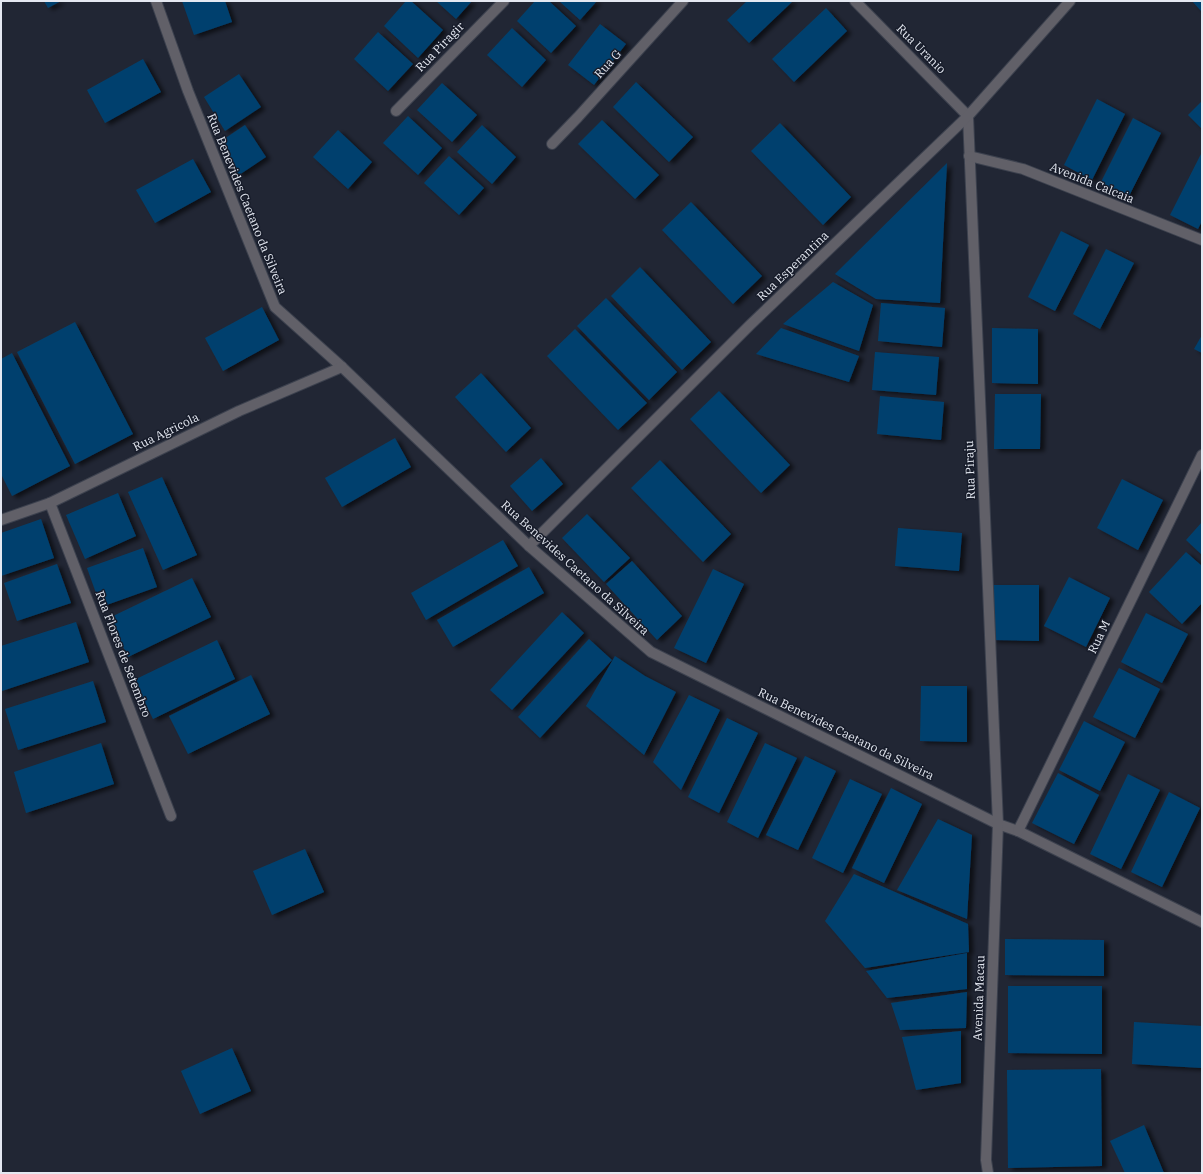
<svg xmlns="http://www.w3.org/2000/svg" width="1203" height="1174" font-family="'IBM Plex Serif',serif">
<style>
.building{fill:#03416e;filter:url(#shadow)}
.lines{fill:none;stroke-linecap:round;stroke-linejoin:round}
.minor-casing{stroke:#3c414e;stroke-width:12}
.minor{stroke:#616068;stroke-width:10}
.labels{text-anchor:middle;stroke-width:3;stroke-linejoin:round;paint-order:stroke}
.street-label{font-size:12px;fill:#e4e8f1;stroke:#171c2a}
</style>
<defs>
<filter id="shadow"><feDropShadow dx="4.5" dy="2.5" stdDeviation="2" flood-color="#0009"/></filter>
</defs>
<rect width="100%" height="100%" fill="#212634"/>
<g class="building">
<polygon points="44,1 61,1 48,8"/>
<polygon points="182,1 225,1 232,22 194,35"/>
<polygon points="406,1 411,1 443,30 418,58 384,26"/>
<polygon points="436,1 472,1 456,19"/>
<polygon points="535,1 549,1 576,26 551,53 517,21"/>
<polygon points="559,1 597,1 580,20"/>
<polygon points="747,1 793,1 749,43 727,20"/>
<polygon points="1192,1 1202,1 1202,12"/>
<polygon points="826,8 847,31 794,82 772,59"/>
<polygon points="600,24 626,44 594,85 568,65"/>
<polygon points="512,28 546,60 522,87 487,55"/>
<polygon points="378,32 413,64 388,91 354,59"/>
<polygon points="143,59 161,92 105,123 87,90"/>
<polygon points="239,74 261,107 225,131 204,97"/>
<polygon points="636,82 693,137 669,162 613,107"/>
<polygon points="442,83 477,115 452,142 417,110"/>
<polygon points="1097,99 1125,114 1092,180 1064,165"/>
<polygon points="1202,101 1202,129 1188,115"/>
<polygon points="408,116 442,148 418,175 383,143"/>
<polygon points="1133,118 1161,133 1128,198 1100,184"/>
<polygon points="602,120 659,175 635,199 578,144"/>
<polygon points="780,123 851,197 823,225 751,151"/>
<polygon points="245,125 266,157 239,175 218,143"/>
<polygon points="482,125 516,157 492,184 457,152"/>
<polygon points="338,130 372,162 348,189 313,157"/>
<polygon points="1202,152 1202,221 1198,229 1170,215"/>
<polygon points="449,156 484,188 459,215 424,183"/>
<polygon points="193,159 211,192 155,223 136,190"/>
<polygon points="947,163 940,303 876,299 835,274"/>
<polygon points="691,202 762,276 733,304 662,230"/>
<polygon points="1061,231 1089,245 1055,311 1028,297"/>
<polygon points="1106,249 1134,263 1100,329 1073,314"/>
<polygon points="640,267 711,342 682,370 611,296"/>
<polygon points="833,282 873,305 859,351 783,324"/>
<polygon points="606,298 677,372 649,400 577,326"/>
<polygon points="881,303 945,308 942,347 878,341"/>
<polygon points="262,307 279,340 223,371 205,338"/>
<polygon points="75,322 133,434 75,464 17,352"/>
<polygon points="781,328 859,356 849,382 756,354"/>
<polygon points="992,328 1038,329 1038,384 992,383"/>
<polygon points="575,329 647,403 618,430 547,356"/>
<polygon points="1202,335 1202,353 1194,349"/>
<polygon points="875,352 939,357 936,395 872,390"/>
<polygon points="12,353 70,466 12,496 1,474 1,359"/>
<polygon points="481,373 531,428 506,452 455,397"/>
<polygon points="719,391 790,465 761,493 690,419"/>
<polygon points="995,394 1041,394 1040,449 994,449"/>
<polygon points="880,396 944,402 941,440 877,434"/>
<polygon points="395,438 411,467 342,507 325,478"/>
<polygon points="541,458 563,484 532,511 510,486"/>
<polygon points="660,460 731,534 703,562 631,488"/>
<polygon points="162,477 197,555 163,570 128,492"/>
<polygon points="1122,479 1163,500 1138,550 1097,528"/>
<polygon points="118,493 136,536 85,559 66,515"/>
<polygon points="587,514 630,558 604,582 562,538"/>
<polygon points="41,519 54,558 1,576 1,533"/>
<polygon points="1202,522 1202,555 1186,540"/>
<polygon points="898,528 962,533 959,571 895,566"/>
<polygon points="503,540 518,566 426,620 411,593"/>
<polygon points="143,548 157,587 101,607 87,568"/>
<polygon points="1186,552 1202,566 1202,603 1182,624 1149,592"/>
<polygon points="632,561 682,616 657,640 606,584"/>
<polygon points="57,564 71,603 17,621 4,583"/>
<polygon points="529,567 544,593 453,647 437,620"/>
<polygon points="713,569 744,584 706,663 674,648"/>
<polygon points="1069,577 1110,598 1086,647 1044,626"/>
<polygon points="192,578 211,617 128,657 109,618"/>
<polygon points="993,585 1039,585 1039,641 992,640"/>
<polygon points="562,612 584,633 512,710 490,690"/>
<polygon points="1146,613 1188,634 1162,683 1121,662"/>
<polygon points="76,622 89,662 2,691 1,687 1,646"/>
<polygon points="589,639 612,660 540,738 518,717"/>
<polygon points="217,640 235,679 153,719 134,680"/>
<polygon points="615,656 645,676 676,692 644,755 586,706"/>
<polygon points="1119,668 1160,689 1135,738 1093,717"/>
<polygon points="251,675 270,714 188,754 169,716"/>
<polygon points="93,681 106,722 18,750 5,709"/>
<polygon points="921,686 967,686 967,742 920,741"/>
<polygon points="689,695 720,710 681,790 653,762"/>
<polygon points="727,718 758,733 719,813 688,797"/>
<polygon points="1084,721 1125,742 1100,791 1059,770"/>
<polygon points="101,743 114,784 26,813 14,772"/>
<polygon points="765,743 797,758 758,838 727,822"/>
<polygon points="805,756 836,771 798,850 766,835"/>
<polygon points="1058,773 1099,795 1074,844 1032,823"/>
<polygon points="1128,774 1160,790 1121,869 1090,854"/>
<polygon points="850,779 882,794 843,873 812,858"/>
<polygon points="891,788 922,804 884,883 852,868"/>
<polygon points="1169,792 1200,808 1162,887 1131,872"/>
<polygon points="938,819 972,835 967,919 897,890"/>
<polygon points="305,849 324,892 272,915 253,871"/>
<polygon points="854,874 968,924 969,952 865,968 825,921"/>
<polygon points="1005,939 1104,940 1104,976 1005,975"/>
<polygon points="967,953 967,989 887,998 866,971"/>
<polygon points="1008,986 1102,986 1102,1054 1008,1053"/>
<polygon points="967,992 966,1028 900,1030 891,1003"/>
<polygon points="1134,1022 1202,1026 1202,1068 1132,1064"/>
<polygon points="961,1031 961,1083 916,1090 902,1037"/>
<polygon points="232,1048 251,1091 200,1114 181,1071"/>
<polygon points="1101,1069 1102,1166 1008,1168 1007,1070"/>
<polygon points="1144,1125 1164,1173 1125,1173 1110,1141"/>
</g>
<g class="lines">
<g class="minor-casing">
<g id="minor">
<polyline points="156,1 188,91 275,307 342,367 529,546 651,652 998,824 1018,831 1202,922"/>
<polyline points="855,1 968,116 998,824 986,1160 988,1173"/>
<polyline points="396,111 504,1"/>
<polyline points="552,144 578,117 683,1"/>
<polyline points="969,156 1023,169 1202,240"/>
<polyline points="50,503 171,816"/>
<polyline points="1,520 50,503 239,411 342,367"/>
<polyline points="529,546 750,325 968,116 1070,1"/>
<polyline points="1018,831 1202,455"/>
</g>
</g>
<use href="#minor" class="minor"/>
</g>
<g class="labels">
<g class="street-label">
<text transform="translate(440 47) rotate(-46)" y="4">Rua Piragir</text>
<text transform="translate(921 49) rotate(45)" y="4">Rua Uranio</text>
<text transform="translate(608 64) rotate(-48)" y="4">Rua G</text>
<text transform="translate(1092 183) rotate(22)" y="4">Avenida Calcaia</text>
<text transform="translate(247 204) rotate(68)" y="4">Rua Benevides Caetano da Silveira</text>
<text transform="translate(793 266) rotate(-44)" y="4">Rua Esperantina</text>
<text transform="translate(166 432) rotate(-26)" y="4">Rua Agricola</text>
<text transform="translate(970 470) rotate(-92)" y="4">Rua Piraju</text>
<text transform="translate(575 568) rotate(42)" y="4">Rua Benevides Caetano da Silveira</text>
<text transform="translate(1099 637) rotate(-64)" y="4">Rua M</text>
<text transform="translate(123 654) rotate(69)" y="4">Rua Flores de Setembro</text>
<text transform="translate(846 734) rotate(26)" y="4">Rua Benevides Caetano da Silveira</text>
<text transform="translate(979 998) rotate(-88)" y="4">Avenida Macau</text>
</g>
</g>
<rect width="1203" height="1174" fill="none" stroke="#e4e8f1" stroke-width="4"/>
</svg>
